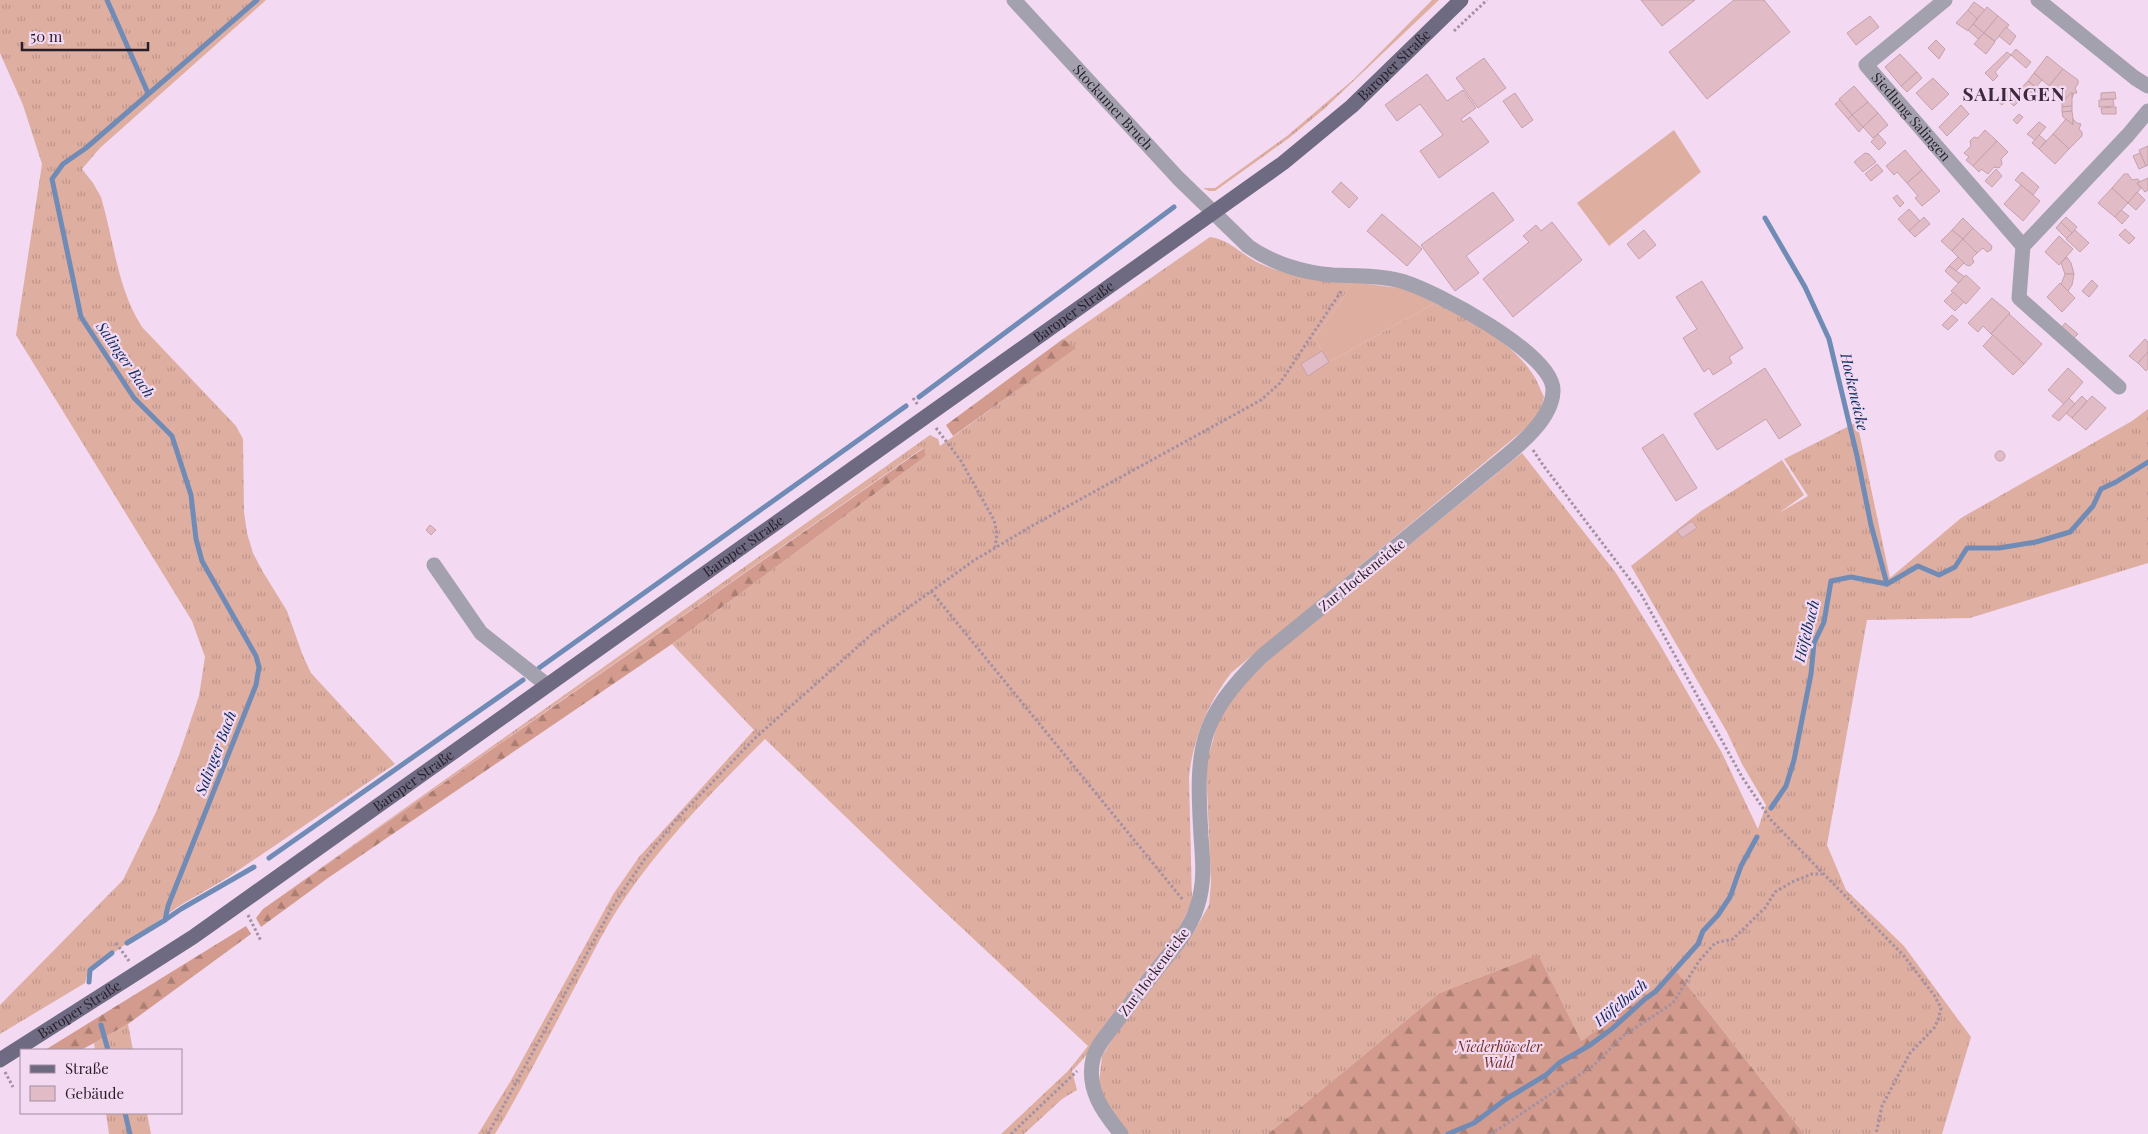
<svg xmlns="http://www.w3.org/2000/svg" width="2148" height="1134" font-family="'Playfair Display',serif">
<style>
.grass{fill:url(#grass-tufts)}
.forest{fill:url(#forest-firs)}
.pitch{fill:#deaea1}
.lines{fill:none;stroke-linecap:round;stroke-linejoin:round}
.stream{stroke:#708bb5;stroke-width:5}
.building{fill:#e1bcc6;stroke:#c5a1ab}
.path{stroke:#a390a2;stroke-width:3;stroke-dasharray:2.5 2.5;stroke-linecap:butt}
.minor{stroke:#a3a1ae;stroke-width:15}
.major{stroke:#6e6a82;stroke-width:15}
.labels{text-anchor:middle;stroke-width:4.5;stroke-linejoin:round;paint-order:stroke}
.street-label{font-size:14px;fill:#271e27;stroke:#f3d9f2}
.park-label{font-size:14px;font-style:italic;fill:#732f1f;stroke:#f3d9f2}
.water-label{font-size:15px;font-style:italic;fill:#08295d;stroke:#f3d9f2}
.district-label{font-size:19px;font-weight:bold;letter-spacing:1px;fill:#3d293d;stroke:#f3d9f2}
</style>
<defs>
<pattern id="grass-tufts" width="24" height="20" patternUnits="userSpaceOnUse" patternTransform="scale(1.25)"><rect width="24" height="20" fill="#deaea1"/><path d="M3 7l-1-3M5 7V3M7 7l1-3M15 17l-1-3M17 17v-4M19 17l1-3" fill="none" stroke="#be958b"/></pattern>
<pattern id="forest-firs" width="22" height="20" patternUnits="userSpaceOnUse" patternTransform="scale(1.25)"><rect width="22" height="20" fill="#d39b8d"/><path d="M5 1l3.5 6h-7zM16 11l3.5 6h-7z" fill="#ab7e73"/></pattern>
</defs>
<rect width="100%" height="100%" fill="#f3d9f2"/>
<g class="grass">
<path d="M0,0H266L100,148L82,169L93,183L101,197C114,241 117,288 142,327L236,426L243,439L244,512L247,533L253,553L263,572L287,611L303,656L311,673L395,764L227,878L179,906L88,971L85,983L0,1034V1005L123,880L156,812L179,755L199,696L205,657L192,621L16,335L42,164L23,105L0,53Z"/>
<polygon points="1432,0 1439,0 1324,109 1289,138 1215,191 1209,191 1203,188 1215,188 1287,136 1354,79"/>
<path d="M1210,237C1231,240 1241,255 1261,264C1290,277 1320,279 1352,282L1341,301L1314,338L1329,362L1435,303C1469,320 1510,340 1532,373C1537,380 1540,389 1544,397L1539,416L1520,433L1231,673C1208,703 1193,738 1189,777L1192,902L1171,945L1083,1059L1072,1071L1077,1090L1062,1099L1024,1134H1001L1069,1070L1088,1046L932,900L765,739C715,789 665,839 625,898C607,924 593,953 578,981C551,1032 525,1084 495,1134H478L510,1082L614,893L639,857L754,730L672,644L926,456L923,448L263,909L930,435L938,439L940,446L1075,348L1063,339Z"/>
<polygon points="2148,409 2148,563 1970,618 1867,620 1827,845 1846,890 1904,946 1971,1037 1942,1134 1804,1134 1677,972 1581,1041 1438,994 1268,1134 1126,1134 1106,1106 1099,1083 1102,1056 1117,1032 1194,932 1209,905 1211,883 1206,765 1220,715 1254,671 1522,453 1616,573 1659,643 1722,753 1758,829 1766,805 1742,764 1727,732 1631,566 1701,511 1782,460 1804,495 1779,513 1808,496 1784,459 1857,422 1890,578 1961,518 2132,421"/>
<polygon points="128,1024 133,1050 95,1050 94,1043"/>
<polygon points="106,1113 147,1113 151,1134 109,1134"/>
</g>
<g class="forest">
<polygon points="1063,339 1076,348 953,436 946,425"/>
<polygon points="924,448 926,456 672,644 328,878 261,927 256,918 263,909"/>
<polygon points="246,926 251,934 128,1024 94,1043 81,1050 45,1050"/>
<polygon points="1538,955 1581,1041 1677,972 1804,1134 1268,1134 1438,994"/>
</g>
<g class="pitch">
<polygon points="1674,130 1701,172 1609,246 1577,203"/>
<polygon points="1352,282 1407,289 1435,303 1329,362 1314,338 1341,301"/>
</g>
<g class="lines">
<g class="stream">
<polyline points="107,0 148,93"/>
<polyline points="1765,218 1805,287 1829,339 1857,456 1871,525 1887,584"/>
<polyline points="919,397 1174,207"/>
<polyline points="539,668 906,406"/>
<polyline points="1771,808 1786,786 1794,760 1811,674 1814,643 1824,622 1831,581 1851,577 1887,584 1918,566 1939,575 1955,567 1967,548 1999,548 2036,542 2070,532 2093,506 2101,489 2116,482 2148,462"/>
<polyline points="269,858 523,680"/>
<polyline points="165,920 181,909 254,867"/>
<polyline points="127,943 165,920 168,906 256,685 259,667 256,656 202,561 196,539 191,495 172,436 134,398 81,317 52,179 63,164 86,148 257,0"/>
<polyline points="89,982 90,970 112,953"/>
<polyline points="101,1025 108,1050"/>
<polyline points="125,1113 130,1134"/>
<polyline points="1448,1134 1474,1123 1506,1099 1546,1075 1559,1063 1590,1045 1613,1028 1645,999 1655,992 1698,944 1703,931 1718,915 1730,897 1741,866 1757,837"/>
</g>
</g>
<g class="building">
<polygon points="1641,0 1695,0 1662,26"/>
<polygon points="1734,0 1764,0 1790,32 1707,99 1669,52"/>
<polygon points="1974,2 1985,10 1977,19 1968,10"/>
<polygon points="1987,7 1998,16 1984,33 1973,24"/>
<polygon points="1968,10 1977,19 1968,31 1956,23"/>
<polygon points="1870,16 1879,27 1856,45 1847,33"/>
<polygon points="1998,16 2009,25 1995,41 1984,33"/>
<polygon points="1973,24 1984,33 1978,39 1968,30"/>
<polygon points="2006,27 2016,36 2010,45 1999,36"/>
<polygon points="1984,33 1995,42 1986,54 1974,44"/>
<polygon points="1936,40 1945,49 1939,59 1928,48"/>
<polygon points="2016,49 2031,62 2026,68 2011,55"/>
<polygon points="2007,52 2011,55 1995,72 1998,76 1993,81 1985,73"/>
<polygon points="1900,54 1917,72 1901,86 1885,67"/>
<polygon points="2047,56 2063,69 2049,86 2034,73"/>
<polygon points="1484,58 1506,88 1478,108 1456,78"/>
<polygon points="2063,69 2078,80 2078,84 2075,88 2077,93 2074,93 2072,98 2072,92 2065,99 2049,86"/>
<polygon points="1917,72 1922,78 1907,92 1901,86"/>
<polygon points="2034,73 2042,80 2036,87 2028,81"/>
<polygon points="1427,74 1447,101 1463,90 1476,108 1461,119 1463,122 1470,117 1489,142 1439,178 1420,151 1443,135 1420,104 1397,121 1385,105"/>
<polygon points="1933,78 1949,94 1932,110 1916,93"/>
<polygon points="2028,81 2039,90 2034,97 2022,87"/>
<polygon points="1854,86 1868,102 1852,115 1839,99"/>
<polygon points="2005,91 2018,102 2014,106 2001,95"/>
<polygon points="2072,92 2072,106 2062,107 2062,102"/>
<polygon points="2115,92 2116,99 2101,99 2101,93"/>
<polygon points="1515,93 1533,120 1522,128 1503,101"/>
<polygon points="2001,95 2007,100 2002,105 1996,100"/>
<polygon points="2113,99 2114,106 2099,107 2099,100"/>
<polygon points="1840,100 1852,115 1848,119 1835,104"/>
<polygon points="1868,102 1878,113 1863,127 1852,115"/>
<polygon points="1961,105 1969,114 1947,136 1939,127"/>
<polygon points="2072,106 2072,111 2062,112 2062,107"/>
<polygon points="2116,107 2116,114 2102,114 2101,108"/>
<polygon points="2072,111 2073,119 2073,125 2063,117 2062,112"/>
<polygon points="1878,113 1888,125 1873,138 1863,127"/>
<polygon points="2019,114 2023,117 2017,124 2013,120"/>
<polygon points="1852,115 1863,127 1859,132 1848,119"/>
<polygon points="2066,119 2073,125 2073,119 2077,123 2081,124 2079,129 2082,132 2082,136 2069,149 2053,134"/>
<polygon points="2039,122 2046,127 2035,140 2027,134"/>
<polygon points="1985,130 1997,141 1973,166 1966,160 1969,157 1964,153 1971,146 1970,141 1974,137 1978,138"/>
<polygon points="1878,134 1886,143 1879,150 1871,142"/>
<polygon points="2053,134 2069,149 2055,164 2039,149"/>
<polygon points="2039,135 2046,141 2039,149 2032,143"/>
<polygon points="1997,141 2008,152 2001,159 2002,164 1999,168 1994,167 1988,174 1981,169 1979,172 1973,166"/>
<polygon points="2148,146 2148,165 2146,166 2139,150"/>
<polygon points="1905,150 1922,170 1907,183 1897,172 1894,175 1886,166"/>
<polygon points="1865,153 1869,154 1876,162 1863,172 1854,162"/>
<polygon points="2140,153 2146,166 2139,169 2133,156"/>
<polygon points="1877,164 1883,171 1871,181 1865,174"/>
<polygon points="1996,169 2002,176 1992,187 1985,181"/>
<polygon points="1922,170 1940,191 1922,206 1915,198 1918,196 1907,183"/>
<polygon points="2022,172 2039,187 2033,195 2015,180"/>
<polygon points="2124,174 2128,174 2132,180 2138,179 2140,182 2137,183 2141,188 2128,203 2112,188"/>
<polygon points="2148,178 2148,190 2145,192 2137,183"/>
<polygon points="1341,182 1358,198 1349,208 1332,192"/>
<polygon points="2021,185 2040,201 2023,221 2004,204"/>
<polygon points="2112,188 2128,203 2115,217 2098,203"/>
<polygon points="1493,192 1514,220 1466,256 1479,273 1455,291 1421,245"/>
<polygon points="2137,192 2145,200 2136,210 2128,203"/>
<polygon points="1897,195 1904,203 1900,207 1893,198"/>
<polygon points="1909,209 1920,221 1909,231 1898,219"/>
<polygon points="2121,210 2129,216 2122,224 2115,217"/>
<polygon points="1382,214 1422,249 1407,266 1367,231"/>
<polygon points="1924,217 1930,224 1915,237 1909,231"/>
<polygon points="2066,217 2077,227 2072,233 2061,222"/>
<polygon points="1963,218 1973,228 1963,239 1952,230"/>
<polygon points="1552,222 1582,260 1513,317 1483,279 1529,242 1523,236 1536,225 1541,231"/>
<polygon points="2061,222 2072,233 2067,239 2056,228"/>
<polygon points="1973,228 1992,246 1991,250 1987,252 1983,248 1977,253 1963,239"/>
<polygon points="2125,229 2135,238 2129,244 2119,235"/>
<polygon points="1644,230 1656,245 1639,259 1627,244"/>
<polygon points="1952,230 1963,239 1952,251 1941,241"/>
<polygon points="2075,230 2089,243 2080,252 2066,239"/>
<polygon points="2059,236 2073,249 2059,265 2045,252"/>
<polygon points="1963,239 1977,253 1972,258 1974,262 1970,266 1966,265 1952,251"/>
<polygon points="1958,257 1964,263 1955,272 1949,266"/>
<polygon points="2067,257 2071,263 2074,274 2065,274 2061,263"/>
<polygon points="1949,266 1965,277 1958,283 1945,271"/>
<polygon points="2065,274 2074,274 2072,285 2068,291 2061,285"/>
<polygon points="1966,275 1980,288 1966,304 1951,291"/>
<polygon points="2092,280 2098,286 2089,297 2082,291"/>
<polygon points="1702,281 1743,348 1729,357 1732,363 1713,375 1709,368 1704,372 1683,338 1697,329 1676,297"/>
<polygon points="2060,283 2075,298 2062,312 2047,297"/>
<polygon points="1953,292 1964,302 1955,311 1944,301"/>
<polygon points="1992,298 2010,313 1991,334 1983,326 1978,332 1968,323"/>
<polygon points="2009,314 2042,344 2024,364 1991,334"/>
<polygon points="1952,315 1958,320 1948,330 1942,325"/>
<polygon points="2065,323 2078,334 2074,338 2062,327"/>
<polygon points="1993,335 2024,364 2013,375 1983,346"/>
<polygon points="2145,339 2148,342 2148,352 2138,363 2129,356"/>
<polygon points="1322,351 1329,362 1308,376 1301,364"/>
<polygon points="2148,352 2148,368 2146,371 2138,363"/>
<polygon points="1765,368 1801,425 1779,439 1766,419 1717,450 1694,414"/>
<polygon points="2068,368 2083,382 2064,404 2048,390"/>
<polygon points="2082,396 2087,401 2072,418 2066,413"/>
<polygon points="2092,396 2106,408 2086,430 2072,418"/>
<polygon points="2069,398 2075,404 2059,421 2052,416"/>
<polygon points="1663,434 1697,488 1676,501 1642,448"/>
<circle cx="2000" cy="456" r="5"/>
<polygon points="1692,521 1697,528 1682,538 1677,531"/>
<polygon points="430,525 436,530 431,535 426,530"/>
</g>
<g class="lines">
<g class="path">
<polyline points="1454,31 1487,0"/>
<polyline points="913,398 918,405"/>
<polyline points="936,428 961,461 994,520 997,534 995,547"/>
<polyline points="1533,450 1543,465 1641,594 1742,777 1771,820 1904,956 1934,995 1941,1008 1938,1020 1934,1028 1910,1053 1882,1106 1876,1134"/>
<polyline points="931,591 1183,900"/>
<polyline points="248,915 261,941"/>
<polyline points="116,943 129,961"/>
<polyline points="5,1072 13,1087"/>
<polyline points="488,1134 614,904 644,860 676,820 754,739 872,634 973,561 1030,527 1261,400 1280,383 1342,290"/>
<polyline points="1011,1134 1077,1071"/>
<polyline points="1491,1134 1594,1065 1623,1036 1673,1003 1699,961 1715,943 1733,939 1765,908 1775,892 1792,882 1812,874 1822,874"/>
</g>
<g class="minor">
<path id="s1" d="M1014,0L1178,178L1248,246C1272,263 1303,273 1333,275C1356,276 1379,275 1401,281C1434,290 1555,354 1553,391C1552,422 1512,451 1490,469L1262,656C1197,720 1196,749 1201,836C1203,861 1205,884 1197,907C1190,929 1175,947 1161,964C1146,983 1132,1002 1117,1021C1109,1032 1096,1046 1093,1059C1086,1089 1103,1112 1121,1134"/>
<path id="s2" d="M1945,0L1866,65L2023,246"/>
<polyline points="2038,0 2135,78 2148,86"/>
<polyline points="2119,387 2019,298 2023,246 2128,135 2148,111"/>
<polyline points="434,565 481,633 547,685"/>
</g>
<path class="major" id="s3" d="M0,1060L193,937L1283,163L1352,106L1461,0"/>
</g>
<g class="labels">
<g class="street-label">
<text dy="5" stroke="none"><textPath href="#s3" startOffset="1714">Baroper Straße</textPath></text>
<text dy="5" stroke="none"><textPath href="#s1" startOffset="146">Stockumer Bruch</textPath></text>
<text dy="5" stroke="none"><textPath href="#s2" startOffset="171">Siedlung Salingen</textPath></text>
<text dy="5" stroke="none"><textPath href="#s3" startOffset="1309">Baroper Straße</textPath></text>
<text dy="5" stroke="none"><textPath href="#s3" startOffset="904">Baroper Straße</textPath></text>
<text transform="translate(1362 575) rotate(-39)" y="5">Zur Hockeneicke</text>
<text dy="5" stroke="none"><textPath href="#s3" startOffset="499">Baroper Straße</textPath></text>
<text transform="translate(1154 972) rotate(-53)" y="5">Zur Hockeneicke</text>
<text dy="5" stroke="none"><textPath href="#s3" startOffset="94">Baroper Straße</textPath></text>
</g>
<g class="park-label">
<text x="1499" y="1052">Niederhöweler<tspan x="1499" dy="16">Wald</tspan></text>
</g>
<g class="water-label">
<text transform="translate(125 360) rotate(55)" y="5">Salinger Bach</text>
<text transform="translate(1854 392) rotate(77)" y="5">Hockeneicke</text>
<text transform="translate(1807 631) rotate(-76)" y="5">Höfelbach</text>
<text transform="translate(216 753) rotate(-69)" y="5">Salinger Bach</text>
<text transform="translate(1621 1003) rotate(-40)" y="5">Höfelbach</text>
</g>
<g class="district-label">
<text x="2014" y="101">SALINGEN</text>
</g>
</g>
<rect x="20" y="1049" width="162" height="65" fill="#f3d9f2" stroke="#a18ea1"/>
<rect x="30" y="1065" width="25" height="8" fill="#6e6a82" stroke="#a18ea1"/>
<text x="65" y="1074" font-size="15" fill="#271e27">Straße</text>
<rect x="30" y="1086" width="25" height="15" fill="#e1bcc6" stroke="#a18ea1"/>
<text x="65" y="1099" font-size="15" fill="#271e27">Gebäude</text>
<path d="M22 42v8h126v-8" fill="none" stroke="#271e27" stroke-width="2.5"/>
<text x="30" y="42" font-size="15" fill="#271e27" stroke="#f3d9f2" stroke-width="4" paint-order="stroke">50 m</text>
</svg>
